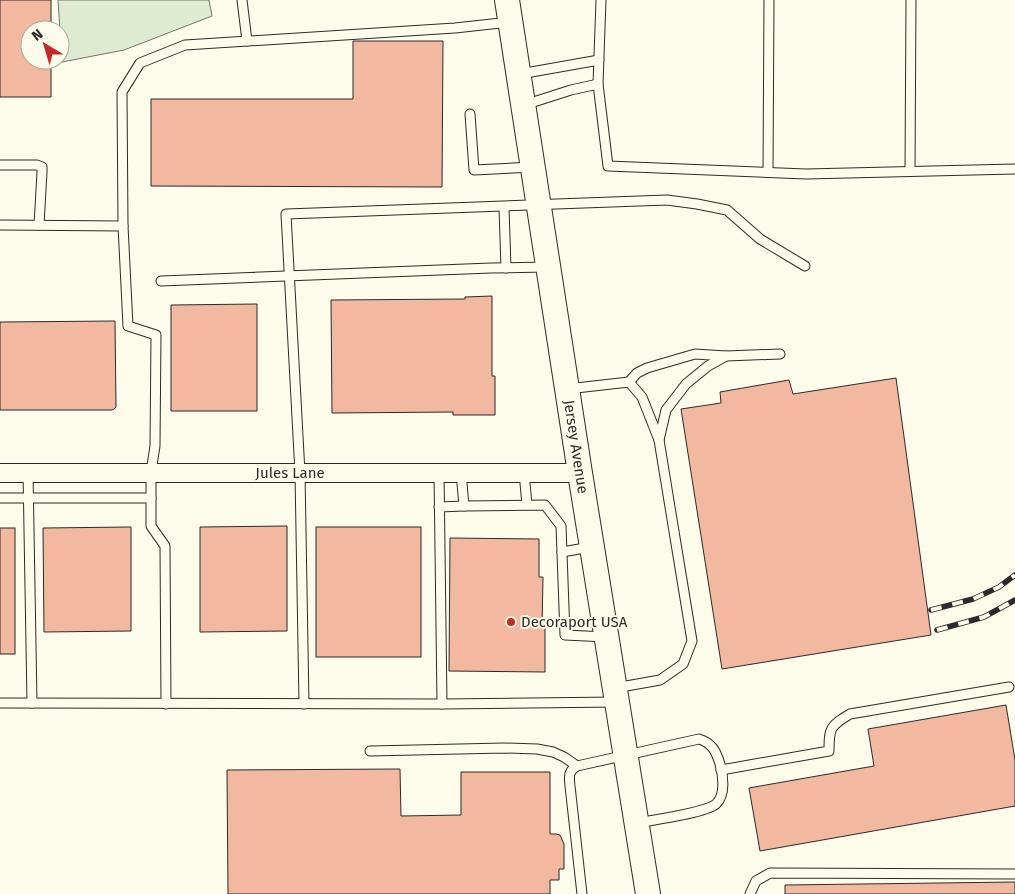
<svg xmlns="http://www.w3.org/2000/svg" width="1015" height="894" font-family="'Fira Sans',sans-serif">
<style>
.green{fill:#deebd1;stroke:#74746e}
.building{fill:#f2b8a0;stroke:#2b2b2b}
.lines{fill:none;stroke-linecap:round;stroke-linejoin:round}
.lane-casing{stroke:#2b2b2b;stroke-width:11}
.street-casing{stroke:#2b2b2b;stroke-width:20}
.secondary-casing{stroke:#2b2b2b;stroke-width:26}
.lane{stroke:#fdfbea;stroke-width:9}
.street{stroke:#fdfbea;stroke-width:18}
.secondary{stroke:#fdfbea;stroke-width:24}
.rail-casing{stroke:#2b2b2b;stroke-width:5.5}
.rail{stroke:#fdfbea;stroke-width:4;stroke-dasharray:11;stroke-linecap:butt}
.poi-dot{fill:#c62828;stroke:#fdfbea;stroke-width:2}
.labels{text-anchor:middle;stroke-width:4;stroke-linejoin:round;paint-order:stroke}
.street-label{font-size:15px;fill:#2b2b2b;stroke:#fdfbea}
.poi-label{font-size:15px;fill:#2b2b2b;stroke:#fdfbea;text-anchor:start}
</style>
<rect width="100%" height="100%" fill="#fdfbea"/>
<polygon class="green" points="58,0 209,0 212,16 124,50 62,62"/>
<g class="building">
<polygon points="0,0 51,0 51,30 30,30 30,60 51,60 51,97 0,97"/>
<polygon points="353,41 443,41 442,187 151,186 151,99 353,99"/>
<polygon points="492,296 492,376 495,376 495,415 453,415 453,412 332,413 331,300 465,299 465,297"/>
<polygon points="257,304 257,411 171,411 171,305"/>
<polygon points="115,321 116,407 114,409 112,410 0,410 0,322"/>
<polygon points="896,378 931,635 722,669 681,409 721,403 720,392 789,380 793,394"/>
<polygon points="287,526 287,631 200,632 200,527"/>
<polygon points="131,527 131,631 44,632 43,528"/>
<rect x="316" y="527" width="105" height="130"/>
<rect x="0" y="528" width="15" height="126"/>
<polygon points="450,538 539,539 539,577 543,577 542,627 545,627 545,672 449,671"/>
<polygon points="1006,705 1015,760 1015,806 760,851 749,788 874,766 868,729"/>
<polygon points="400,769 401,816 461,815 461,772 550,772 550,834 556,834 560,835 564,844 564,869 559,869 559,880 550,880 550,894 228,894 227,770"/>
<polygon points="1015,882 1015,894 785,894 785,885"/>
</g>
<g class="lines">
<g class="lane-casing">
<g id="lane">
<polyline points="242,0 247,41"/>
<polyline points="601,0 598,84 608,166 806,174 1015,169"/>
<polyline points="520,74 599,60"/>
<polyline points="524,105 571,90 598,84"/>
<polyline points="470,114 474,170 533,167"/>
<polyline points="0,165 37,165 42,167 42,172 39,225"/>
<polyline points="910,171 911,0"/>
<polyline points="768,172 769,0"/>
<polyline points="504,207 506,268"/>
<polyline points="0,225 123,226"/>
<polyline points="161,281 491,268 548,267"/>
<polyline points="629,382 637,373 647,368 695,354 726,356 780,354"/>
<polyline points="567,389 629,382 642,397 659,440 692,641 683,664 660,680 615,688"/>
<polyline points="659,440 666,410 686,384 708,366 726,356"/>
<polyline points="28,472 32,703"/>
<polyline points="439,472 442,704"/>
<polyline points="461,472 464,506 545,505 561,526 565,635 606,637"/>
<polyline points="524,472 527,505"/>
<polyline points="0,498 151,498"/>
<polyline points="439,507 464,506"/>
<polyline points="562,552 591,547"/>
<polyline points="0,703 442,704 617,702"/>
<polyline points="166,704 165,546 151,526 151,472 155,446 156,335 128,326 123,226 122,92 140,63 185,45 455,28 510,22"/>
<polyline points="304,704 300,473 286,214 314,213 667,200 697,204 727,210 760,239 805,266"/>
<polyline points="370,751 504,748 537,749 553,752 564,757 577,766"/>
<path d="M721,770L829,751C829,728 830,726 850,714L1009,687"/>
<path d="M582,894L570,786C569,777 568,771 577,766L699,739C712,743 716,751 720,764C723,775 726,795 716,804C705,813 653,820 637,823"/>
<polyline points="750,894 756,881 770,873 1015,874"/>
</g>
</g>
<g class="street-casing">
<g id="street">
<path id="s1" d="M0,473H580"/>
</g>
</g>
<g class="secondary-casing">
<g id="secondary">
<path id="s2" d="M507,0L580,473L648,894"/>
</g>
</g>
<use href="#lane" class="lane"/>
<use href="#street" class="street"/>
<use href="#secondary" class="secondary"/>
<g class="rail-casing">
<g id="rail">
<polyline points="931,610 973,599 999,587 1015,575"/>
<polyline points="937,630 984,617 1015,600"/>
</g>
</g>
<use href="#rail" class="rail"/>
</g>
<circle class="poi-dot" cx="511" cy="622" r="5"/>
<g class="labels">
<g class="street-label">
<text dy="5" stroke="none"><textPath href="#s2" startOffset="452">Jersey Avenue</textPath></text>
<text dy="5" stroke="none"><textPath href="#s1" startOffset="290">Jules Lane</textPath></text>
</g>
<g class="poi-label">
<text x="521" y="627">Decoraport USA</text>
</g>
</g>
<g transform="translate(45 45) rotate(322)"><circle r="24" fill="#fdfbea" stroke="#a9a89e"/>
<path d="M0-4L9 19L0 12L-9 19Z" fill="#c62828"/>
<text y="-8" font-size="14" font-weight="bold" text-anchor="middle" fill="#2b2b2b">N</text>
</g>
</svg>
